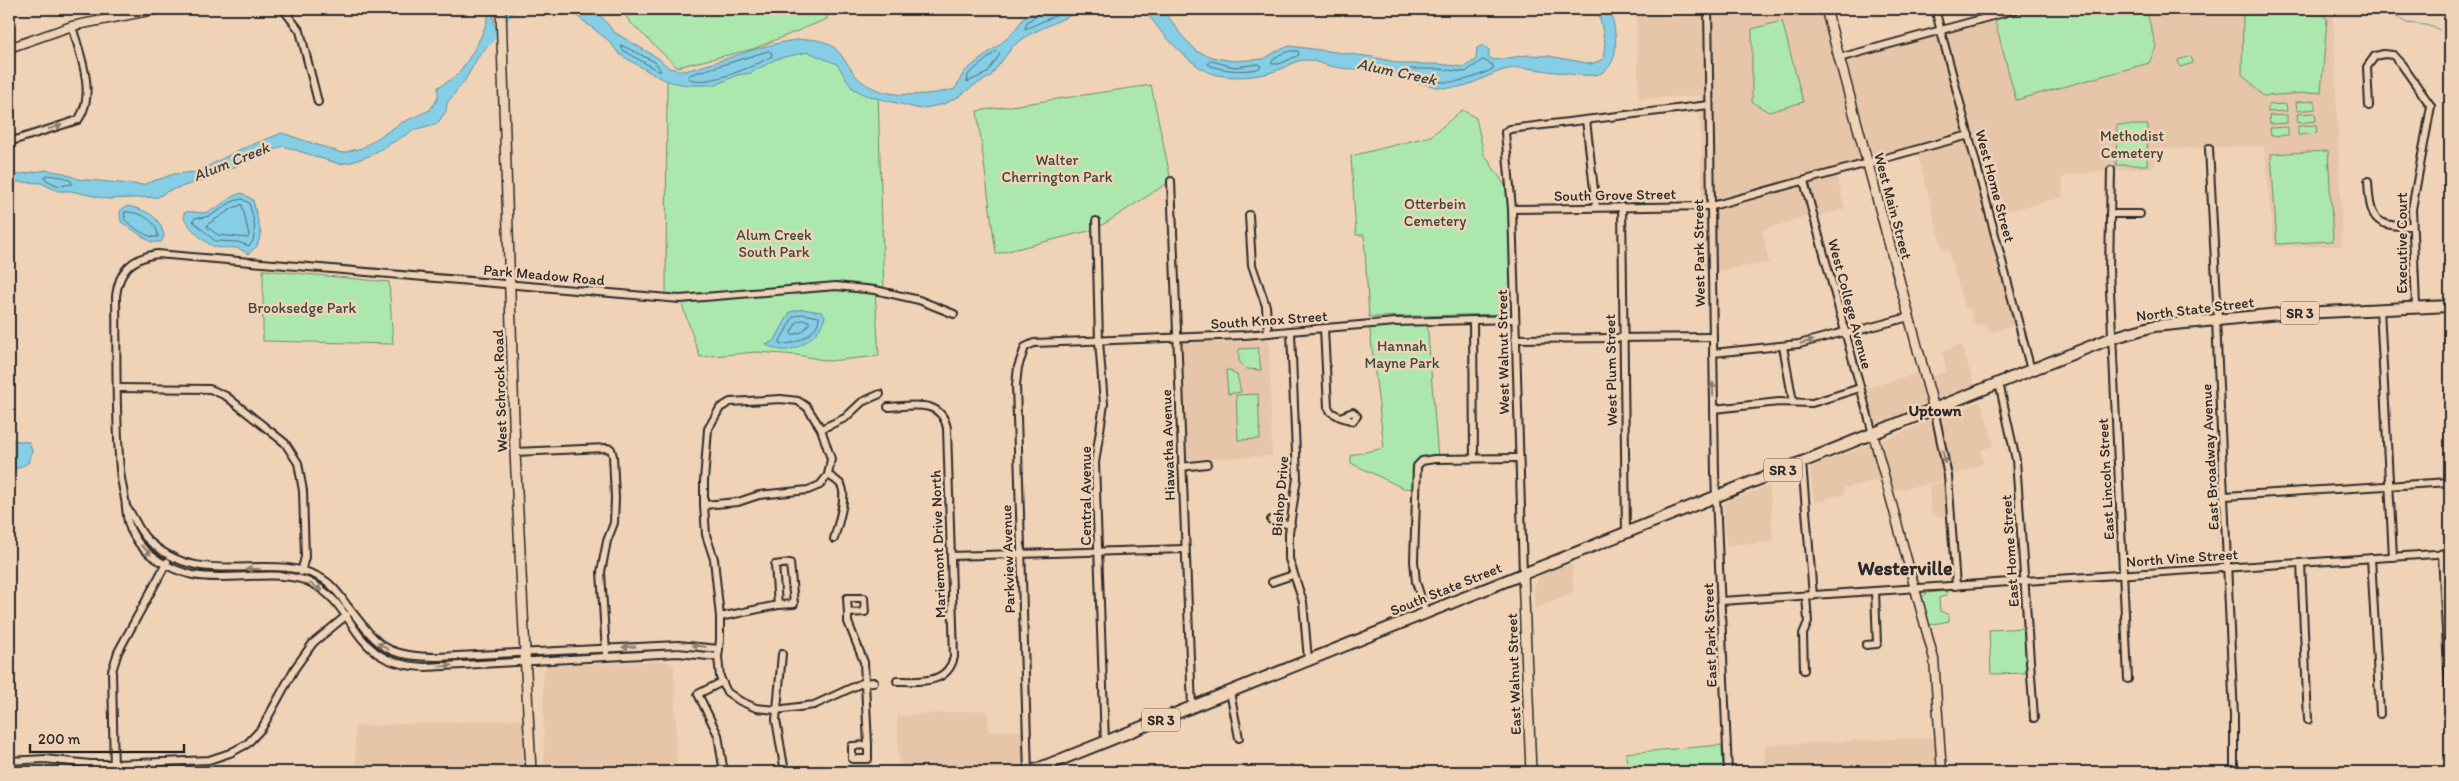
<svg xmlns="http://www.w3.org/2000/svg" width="2459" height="781" font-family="Itim,sans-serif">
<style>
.built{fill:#e6c5a8}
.green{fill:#ace8ae;stroke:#6c8a6c}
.water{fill:#85cee5;stroke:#618d9b}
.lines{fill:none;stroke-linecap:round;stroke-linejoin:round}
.shore{stroke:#4f6c75;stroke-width:1}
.stream{stroke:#618d9b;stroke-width:1}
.river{stroke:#85cee5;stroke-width:9}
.minor-casing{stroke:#2b2b2b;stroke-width:10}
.tertiary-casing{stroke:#2b2b2b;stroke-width:11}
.secondary-casing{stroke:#2b2b2b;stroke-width:12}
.primary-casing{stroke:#2b2b2b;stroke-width:14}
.minor{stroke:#f0d3b7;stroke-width:6}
.tertiary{stroke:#f0d3b7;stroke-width:8}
.secondary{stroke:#f0d3b7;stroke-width:9}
.primary{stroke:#f0d3b7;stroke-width:10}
.oneway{fill:#8e7f71}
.labels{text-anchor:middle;stroke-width:5;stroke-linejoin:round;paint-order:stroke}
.shield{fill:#f0d3b7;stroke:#665d55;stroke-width:1}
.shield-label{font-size:14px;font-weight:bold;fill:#2b2b2b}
.park-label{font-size:15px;fill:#3e473f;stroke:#f0d3b7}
.street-label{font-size:15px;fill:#2b2b2b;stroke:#f0d3b7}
.water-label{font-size:16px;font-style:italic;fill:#384347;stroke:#f0d3b7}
.neighbourhood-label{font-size:16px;font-weight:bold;fill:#2b2b2b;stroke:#f0d3b7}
.district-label{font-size:20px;font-weight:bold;fill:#2b2b2b;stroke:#f0d3b7}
</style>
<rect width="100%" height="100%" fill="#f0d3b7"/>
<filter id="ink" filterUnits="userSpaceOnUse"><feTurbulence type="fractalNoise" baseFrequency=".02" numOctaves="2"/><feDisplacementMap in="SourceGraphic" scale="10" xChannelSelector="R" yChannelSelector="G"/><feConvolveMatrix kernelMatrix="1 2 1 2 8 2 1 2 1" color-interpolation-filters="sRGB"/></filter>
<g filter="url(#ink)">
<g class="built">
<polygon points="1636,9 1823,9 1836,56 1995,12 1994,9 2333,9 2342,246 2274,247 2264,146 2156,149 2154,167 2075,174 2062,178 2063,197 1987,217 2016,325 1989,332 1986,323 1975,326 1970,308 1965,309 1948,249 1943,250 1915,145 1835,168 1845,209 1817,217 1807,216 1762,230 1769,263 1703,273 1700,96 1639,99"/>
<polygon points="1269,340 1272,456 1187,459 1183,343"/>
<polygon points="1961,345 1975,386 1938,401 1930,377 1947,372 1942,351"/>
<polygon points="1919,373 1929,402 1927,405 1876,423 1866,388"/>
<polygon points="1981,401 1994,445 1981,450 1984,464 1954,475 1940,417"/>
<polygon points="1933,419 1947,479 1895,491 1881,441"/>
<polygon points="1871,444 1881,480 1844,488 1843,495 1828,497 1827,501 1814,502 1810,467"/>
<polygon points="1944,482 1947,517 1938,518 1931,511 1929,485"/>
<polygon points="1770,485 1773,542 1726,545 1723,503"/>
<polygon points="1567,565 1572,565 1573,592 1535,609 1534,587 1540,574"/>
<polygon points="666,661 674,666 677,772 544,772 543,674 547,666"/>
<polygon points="987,710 989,732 1026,731 1028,765 1008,772 899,772 897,716"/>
<polygon points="528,719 531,772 356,772 355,726"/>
<polygon points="1936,737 1937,772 1765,772 1765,745"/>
</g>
<g class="green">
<polygon points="622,9 827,9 827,19 753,49 677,67 629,21"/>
<polygon points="2022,9 2146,9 2156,47 2149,63 2016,100 1994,17"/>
<polygon points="2275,9 2316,9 2327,19 2321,92 2263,96 2242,74 2243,15"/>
<polygon points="1782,21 1803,102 1769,112 1752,102 1752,29"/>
<polygon points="809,46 837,55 856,82 878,93 884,292 875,290 879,356 829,361 797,355 757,352 700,357 680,299 666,298 667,76"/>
<polygon points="2191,56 2193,63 2180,67 2178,60"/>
<polygon points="1151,85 1171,181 1096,229 996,254 977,111"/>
<polygon points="2315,101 2315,109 2297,111 2296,102"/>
<polygon points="2286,104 2287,111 2268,112 2268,105"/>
<polygon points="1462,110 1476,118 1484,154 1508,190 1511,314 1369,317 1364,235 1356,235 1351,156 1431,136"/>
<polygon points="2315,113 2316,121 2298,123 2297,114"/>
<polygon points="2287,115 2287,123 2270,124 2269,116"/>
<polygon points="2117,125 2148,125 2147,165 2116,165"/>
<polygon points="2316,125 2317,133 2298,135 2298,126"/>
<polygon points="2288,127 2288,135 2271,136 2270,128"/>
<polygon points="2328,151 2333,241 2277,244 2271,154"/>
<polygon points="263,270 389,282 393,344 263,341"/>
<polygon points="1427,321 1438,459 1419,463 1416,489 1403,488 1351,463 1351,455 1384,448 1369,323"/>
<polygon points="1258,348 1261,370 1247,369 1239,361 1239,349"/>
<polygon points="1226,370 1231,370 1232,373 1237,375 1241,392 1228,394"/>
<polygon points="1258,394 1260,439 1238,440 1236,395"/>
<polygon points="1946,591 1947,595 1939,598 1940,611 1949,615 1949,621 1929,625 1922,597 1927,593"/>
<polygon points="2024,628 2026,673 1991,674 1989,630"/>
<polygon points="1722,745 1723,772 1627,772 1626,753"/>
</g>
<g class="water">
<path d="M493,9L494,37L477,59L465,80L447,103L446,111L437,124L416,129L369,156L352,162L339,164L283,146L206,179L168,191L158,197L107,199L71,191H58L41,183L18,182L9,185V176L46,170L64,173L78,179L142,185L174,174L197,172L239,150L282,133L342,153L362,148L401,123L430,110L438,98V87C444,84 451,80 455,76C468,64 487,29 489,12Z"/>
<path d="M568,9H595L614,32L658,58L669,68L684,71C718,64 785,34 816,40C839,43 844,62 857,77C880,101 927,96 955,89L964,72L1010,36L1024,18L1039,9H1084L1030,34L1013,46L990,77L973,86L960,96L944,104L920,109L865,95L852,88L837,64L808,52L776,59L751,73L737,75L716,85H687L671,82L658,77L619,54L608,40Z"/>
<path d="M1137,9H1163L1182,36L1198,52L1216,58L1233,61L1264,59L1277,51L1290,46L1373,57L1404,64H1439L1464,67L1476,60L1477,48L1483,45L1489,50V57L1494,60L1528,55L1549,56L1592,64L1603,59L1605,43L1598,9H1611C1614,28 1623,59 1603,72C1589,82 1537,66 1514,68C1492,70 1473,88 1449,88C1428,88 1408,77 1388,71C1370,67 1352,71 1335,67C1325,66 1315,60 1306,60C1296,60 1290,65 1281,69C1262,77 1231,80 1210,73C1195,67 1177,49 1166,37C1156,27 1151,14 1137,9Z"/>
<path d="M242,193L253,200L261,234L257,246L248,254C234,243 227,251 213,246C203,242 189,227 184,218V213C191,209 199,215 207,212C221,208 227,196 242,193Z"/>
<path d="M127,206C146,210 161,216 164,237L161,242H151L121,222L120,211Z"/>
<path d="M802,309L822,312L825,316C822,333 799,352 781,350C776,349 771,347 766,345L775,340L790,312Z"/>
<polygon points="12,440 29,442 32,451 28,463 16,469 9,470 9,441"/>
</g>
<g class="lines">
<g class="shore">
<polyline points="1041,9 1039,14 1027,22 1025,29 1071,9"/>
<polygon points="621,45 655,62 661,71 658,71 623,50"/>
<path d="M769,51L772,53V56C755,66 705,88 688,78L690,75Z"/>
<polygon points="997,51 1000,54 987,73 967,82 968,75"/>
<polygon points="1290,51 1298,51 1299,55 1279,64 1272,64 1272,61 1279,55"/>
<path d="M1483,60L1493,65V69C1470,80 1451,86 1426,79C1420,77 1412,76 1408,72L1410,69H1439L1465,72Z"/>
<path d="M1211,61L1235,67L1259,64L1261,67C1254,73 1215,71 1208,64Z"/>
<polygon points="48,175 63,177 71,181 72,184 59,186 46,180 45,177"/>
<path d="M242,199L249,203C253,216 259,237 249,246L238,242L215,241L193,221L195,218C218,219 223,201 242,199Z"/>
<polygon points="242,205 249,235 248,238 218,235 207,227 208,224 233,208"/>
<path d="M125,212C140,211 158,221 158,237C148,239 133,227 125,220Z"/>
<path d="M803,314L819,317C819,333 794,346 780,344V341L793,317Z"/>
<polygon points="803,320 809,321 809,324 802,332 792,335 791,332 797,322"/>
</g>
<g class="stream">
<polyline points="2382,9 2407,23 2433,26 2439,30"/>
<polyline points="2445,39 2447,52 2450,58"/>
</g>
<polyline class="river" points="488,41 511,9"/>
<g class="minor-casing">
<g id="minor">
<polyline points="283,9 300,31 318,102"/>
<polyline points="1708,9 1715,473 1728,772"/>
<polyline points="1935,9 2031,370"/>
<polyline points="1839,58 2018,9"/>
<polyline points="2369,106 2367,67 2375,56 2384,54 2393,55 2402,65 2431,106 2412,209 2416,306"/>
<polyline points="1586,120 1596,207"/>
<path d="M9,142L78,120C97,94 80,55 72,26"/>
<polyline points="2209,148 2218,319"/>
<polyline points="2111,170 2109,269 2128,679"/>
<polyline points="1171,181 1192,708"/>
<polyline points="1804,181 1873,434"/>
<path d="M2368,181C2370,218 2373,227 2412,226"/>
<polyline points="1622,207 1626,533"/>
<polyline points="1512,209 1712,206 1969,135"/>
<polyline points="2110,214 2140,214"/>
<polyline points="1249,215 1252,265 1266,306 1268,333"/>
<polyline points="1096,221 1099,341 1104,404 1095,463 1105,742"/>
<polyline points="2380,308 2393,557"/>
<polyline points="1473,320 1474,458"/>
<polyline points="2216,320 2234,717 2234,772"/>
<polyline points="1324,329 1328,407 1331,412 1340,417 1353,412 1357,416 1353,421 1340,417"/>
<polyline points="1291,332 1297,478 1289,533 1289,559 1303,602 1308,660"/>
<polyline points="1845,334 1909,317"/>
<polyline points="1515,339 1713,337"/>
<polyline points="1783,346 1793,402"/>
<polyline points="1713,353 1799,344 1844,332"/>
<polyline points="1999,383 2016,460 2034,718"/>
<polyline points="118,388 210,389 226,396 285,443 298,463 303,491 305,557 301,572"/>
<path d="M888,407C911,406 941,398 947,428L954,657C947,685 920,681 897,681"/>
<polyline points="1714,409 1779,402 1812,403 1860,388"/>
<polyline points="1934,409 1948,476 1956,586"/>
<polyline points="821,429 845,418 862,402 880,394"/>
<polyline points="515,452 606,448 611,449 613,456 615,498 614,523 607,541 601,572 606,652"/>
<polyline points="1802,462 1813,596"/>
<polyline points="1181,467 1207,464"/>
<path d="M828,475C833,478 838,481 841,485C848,496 837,527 834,539"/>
<polyline points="2225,496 2450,482"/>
<polyline points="704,505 738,502 759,495 808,490 820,485 828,475 831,459 821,429 807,407 798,401 781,399 730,402 720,408 708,429 704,481 704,505 706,535 714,559 720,617 720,640 718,657 720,677 727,692 740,701 756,708 776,710 814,705 862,683 874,682"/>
<path d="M126,507C135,517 138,530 147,539C202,593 269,548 323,579C333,585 340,595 346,604C378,645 383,657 438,657L678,645L719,649"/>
<polyline points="1271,520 1291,525"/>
<polyline points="2442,554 2450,706"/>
<polyline points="951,556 1185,549"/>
<polyline points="2371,558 2380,714"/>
<polygon points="790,563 794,604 778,605 775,565"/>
<polyline points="2301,563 2308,720"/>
<polyline points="1523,574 1512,209 1505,132 1510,129 1709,105"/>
<polyline points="1272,582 1293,575"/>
<polygon points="847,598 864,598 865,612 848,613"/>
<polyline points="1721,601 2450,553"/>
<polyline points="848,613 848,622 864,662 868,745"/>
<polyline points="1426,613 1416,582 1414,561 1417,466 1422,461 1434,459 1518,458"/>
<polyline points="720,617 778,605"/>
<polyline points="1866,645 1877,644 1875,591"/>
<polyline points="782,654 776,720 785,772"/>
<path d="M718,657L678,653L426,667C347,665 361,606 309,582C279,568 228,582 193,575C171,570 145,556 134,536C128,527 127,518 126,507C125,495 121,483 120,470C115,413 117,354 116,296C119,270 132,258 157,254L680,299L836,286L875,290L919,300L954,314"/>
<polyline points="1804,670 1803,634 1808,622 1806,596"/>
<polyline points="722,682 698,694 718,735 723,767"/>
<polyline points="1230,692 1239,738"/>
<polygon points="868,745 868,759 852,759 852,746"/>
<polyline points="9,761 45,759 90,764 116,764 209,760 230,753 247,744 262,728 295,668 313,643 347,615"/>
<polyline points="114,772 112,671 118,652 167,562"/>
<polyline points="1028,772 1016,385 1018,367 1025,347 1034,343 1245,335 1395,322 1515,319"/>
</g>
</g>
<g class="tertiary-casing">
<g id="tertiary">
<polyline points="9,48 72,26 159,9"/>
<polyline points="1873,434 1934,659 1942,772"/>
</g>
</g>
<g class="secondary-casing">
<g id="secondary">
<polyline points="501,9 515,452 531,772"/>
<polyline points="1826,9 1934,409"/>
<polyline points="1523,574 1531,772"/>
</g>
</g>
<g class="primary-casing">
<polyline id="primary" points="1030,772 2031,370 2112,338 2154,326 2279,314 2450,306"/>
</g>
<use href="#minor" class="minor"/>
<use href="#tertiary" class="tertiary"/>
<use href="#secondary" class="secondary"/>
<use href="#primary" class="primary"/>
</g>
<defs><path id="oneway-solid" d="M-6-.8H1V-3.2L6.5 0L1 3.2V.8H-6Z" transform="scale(1.25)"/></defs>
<g class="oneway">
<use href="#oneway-solid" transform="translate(55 127) rotate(-17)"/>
<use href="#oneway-solid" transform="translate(1807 342) rotate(-14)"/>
<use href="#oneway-solid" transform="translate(1713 389) rotate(-91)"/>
<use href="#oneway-solid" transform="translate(1944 457) rotate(79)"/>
<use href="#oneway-solid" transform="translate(146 550) rotate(44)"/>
<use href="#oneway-solid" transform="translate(253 569) rotate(178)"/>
<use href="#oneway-solid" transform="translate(316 587) rotate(32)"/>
<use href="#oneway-solid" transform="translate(383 646) rotate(-148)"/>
<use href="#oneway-solid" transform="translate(699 646) rotate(-173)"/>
<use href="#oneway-solid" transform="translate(629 647) rotate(177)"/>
<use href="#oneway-solid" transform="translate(445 666) rotate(-4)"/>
</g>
</g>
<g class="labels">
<g class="shield">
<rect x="2281" y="301.5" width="38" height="23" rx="4"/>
<rect x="1764" y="458.5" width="38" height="23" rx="4"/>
<rect x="1142" y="708.5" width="38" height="23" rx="4"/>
</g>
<g class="shield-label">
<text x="2300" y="318">SR 3</text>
<text x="1783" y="475">SR 3</text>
<text x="1161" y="725">SR 3</text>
</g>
<g class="park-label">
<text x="2132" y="141">Methodist<tspan x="2132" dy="17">Cemetery</tspan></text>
<text x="1057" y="165">Walter<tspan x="1057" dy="17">Cherrington Park</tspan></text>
<text x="1435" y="209">Otterbein<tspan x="1435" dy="17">Cemetery</tspan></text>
<text x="774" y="240">Alum Creek<tspan x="774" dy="17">South Park</tspan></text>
<text x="302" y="313">Brooksedge Park</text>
<text x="1402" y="351">Hannah<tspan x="1402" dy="17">Mayne Park</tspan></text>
</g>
<g class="street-label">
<text transform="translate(1995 186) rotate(75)" y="5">West Home Street</text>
<text transform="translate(1615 195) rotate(-1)" y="5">South Grove Street</text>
<text transform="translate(1893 206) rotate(75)" y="5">West Main Street</text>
<text transform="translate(2402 243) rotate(-90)" y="5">Executive Court</text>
<text transform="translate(1699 253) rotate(-91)" y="5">West Park Street</text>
<text transform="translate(544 275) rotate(5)" y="5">Park Meadow Road</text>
<text transform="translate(1850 304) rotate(75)" y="5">West College Avenue</text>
<text transform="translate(2195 309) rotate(-7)" y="5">North State Street</text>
<text transform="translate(1269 320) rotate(-4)" y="5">South Knox Street</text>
<text transform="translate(1503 352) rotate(-91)" y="5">West Walnut Street</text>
<text transform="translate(1611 370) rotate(-91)" y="5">West Plum Street</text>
<text transform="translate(500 391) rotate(-92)" y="5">West Schrock Road</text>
<text transform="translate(1168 445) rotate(-92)" y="5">Hiawatha Avenue</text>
<text transform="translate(2210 457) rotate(-93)" y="5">East Broadway Avenue</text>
<text transform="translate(2106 479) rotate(-93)" y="5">East Lincoln Street</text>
<text transform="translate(1086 496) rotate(-90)" y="5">Central Avenue</text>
<text transform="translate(1280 496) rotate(-85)" y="5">Bishop Drive</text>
<text transform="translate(938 544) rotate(-92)" y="5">Mariemont Drive North</text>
<text transform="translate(2010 551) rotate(-94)" y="5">East Home Street</text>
<text transform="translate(2182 558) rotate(-4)" y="5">North Vine Street</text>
<text transform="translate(1008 559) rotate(-92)" y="5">Parkview Avenue</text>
<text transform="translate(1446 589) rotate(-22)" y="5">South State Street</text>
<text transform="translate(1710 635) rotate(-92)" y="5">East Park Street</text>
<text transform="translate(1514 674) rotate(-92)" y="5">East Walnut Street</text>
</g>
<g class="water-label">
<text transform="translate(1397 71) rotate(12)" y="6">Alum Creek</text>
<text transform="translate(231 161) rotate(-22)" y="6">Alum Creek</text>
</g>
<g class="neighbourhood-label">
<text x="1935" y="416">Uptown</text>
</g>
<g class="district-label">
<text x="1905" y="575">Westerville</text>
</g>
</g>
<rect width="2459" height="781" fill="none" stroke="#f0d3b7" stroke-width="30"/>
<rect x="15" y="15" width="2429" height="751" fill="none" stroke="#2b2b2b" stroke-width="2" filter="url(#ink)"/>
<path d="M30 744v8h154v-8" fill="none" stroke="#2b2b2b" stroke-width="2.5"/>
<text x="38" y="744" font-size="15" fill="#2b2b2b" stroke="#f0d3b7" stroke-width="4" paint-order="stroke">200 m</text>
</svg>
